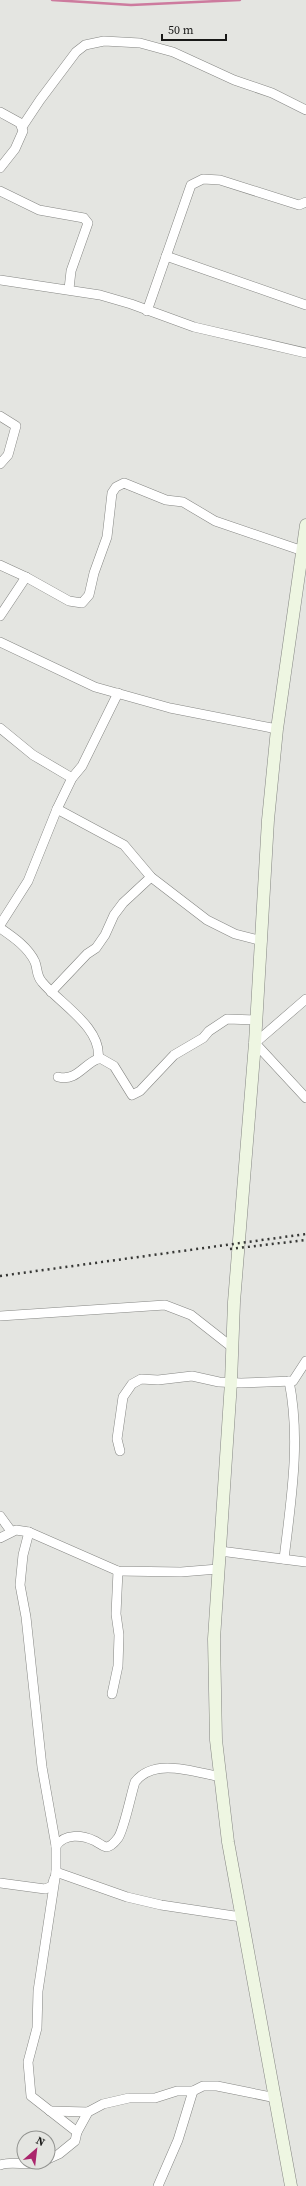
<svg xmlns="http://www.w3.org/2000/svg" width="306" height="2186" font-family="'Source Serif 4',serif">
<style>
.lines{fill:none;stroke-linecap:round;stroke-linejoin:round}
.stream{stroke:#cd7b9e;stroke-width:2.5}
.street-casing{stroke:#858683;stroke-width:10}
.secondary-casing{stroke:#858683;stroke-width:13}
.street{stroke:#fff;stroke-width:9}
.secondary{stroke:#eef6e2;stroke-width:12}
.rail{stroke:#363735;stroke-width:2.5;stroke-dasharray:2 4;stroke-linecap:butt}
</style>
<rect width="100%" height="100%" fill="#e4e5e1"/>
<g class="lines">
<polyline class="stream" points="52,0 131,5 240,0"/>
<g class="street-casing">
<g id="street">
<polyline points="0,112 20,123 23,131 15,149 0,168"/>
<polyline points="22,127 40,100 76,52 85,45 104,41 140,43 173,52 234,80 272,93 306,110"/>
<polyline points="0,191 39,210 84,218 88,223 71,271 69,289"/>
<polyline points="166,256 306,305"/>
<polyline points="0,280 100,295 131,304 194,327 306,353"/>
<polyline points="147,311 191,185 203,179 220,180 299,205 306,202"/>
<polyline points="0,416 16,426 8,455 0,464"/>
<polyline points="0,565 26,577 69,601 82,603 89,595 94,573 107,537 112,493 116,487 124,483 166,500 183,502 215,521 303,551"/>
<polyline points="0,616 26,577"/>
<polyline points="0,642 95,687 170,708 277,729"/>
<polyline points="0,728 33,755 72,778"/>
<polyline points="57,809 124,845 151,877 207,920 235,934 262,941"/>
<polyline points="0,925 28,881 57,809 72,778 82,766 118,693"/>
<path d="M0,928C13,937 28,947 35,962C38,970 36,975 42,982C59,1003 103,1028 98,1059"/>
<polyline points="51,992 87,954 96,948 105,935 114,915 123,903 151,877"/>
<polyline points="306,999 255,1043 306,1098"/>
<path d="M58,1077C77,1082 84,1063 100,1058L114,1066L132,1095L140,1091L174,1055L203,1038L209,1031L227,1019L256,1020"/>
<polyline points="0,1316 165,1305 191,1315 233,1348"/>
<polyline points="120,1451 117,1439 123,1397 132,1384 141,1379 158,1380 192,1376 219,1382 241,1383 293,1381 306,1361"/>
<polyline points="0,1516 11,1531"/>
<polyline points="29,1532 23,1555 20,1585 26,1617 42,1767 56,1846"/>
<polyline points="0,1538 16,1530 29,1532 118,1571 181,1572 218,1569"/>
<polyline points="220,1551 306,1562"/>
<path d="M284,1559C291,1500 301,1440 289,1381"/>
<polyline points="112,1694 118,1666 119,1635 116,1614 118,1571"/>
<polyline points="56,1872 127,1897 161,1905 241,1917"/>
<polyline points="0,1883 45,1889 52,1886 54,1879"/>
<polyline points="50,2111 88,2112"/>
<path d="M77,2132L31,2096L28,2062L37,2028L38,1991L56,1872V1846C65,1833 82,1835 95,1841C99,1843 102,1846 106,1847C111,1847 115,1842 118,1838C124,1830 131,1794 135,1782C154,1757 194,1772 221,1777"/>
<polyline points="48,2159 59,2154 75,2141 77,2132 88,2112 103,2104 129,2098 155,2098 177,2091 193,2091 203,2086 217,2086 276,2098"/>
<path d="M0,2165C13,2160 27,2167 41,2162"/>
<polyline points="158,2186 178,2140 193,2091"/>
</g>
</g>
<g class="secondary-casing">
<polyline id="secondary" points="291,2186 228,1842 216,1740 214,1639 231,1382 234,1302 255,1043 268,820 277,729 306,525"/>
</g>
<use href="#street" class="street"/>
<use href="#secondary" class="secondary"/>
<g class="rail">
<polyline points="230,1249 306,1240"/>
<polyline points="0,1276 306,1234"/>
</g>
</g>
<g transform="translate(36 2150) rotate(28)"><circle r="19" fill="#e4e5e1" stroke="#929390"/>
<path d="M0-3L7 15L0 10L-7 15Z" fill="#ab266d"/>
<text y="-6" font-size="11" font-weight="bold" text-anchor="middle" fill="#181817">N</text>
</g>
<path d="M162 34v6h64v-6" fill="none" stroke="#181817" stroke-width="2"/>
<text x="168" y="34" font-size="12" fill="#181817" stroke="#e4e5e1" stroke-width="3" paint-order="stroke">50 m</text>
</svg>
